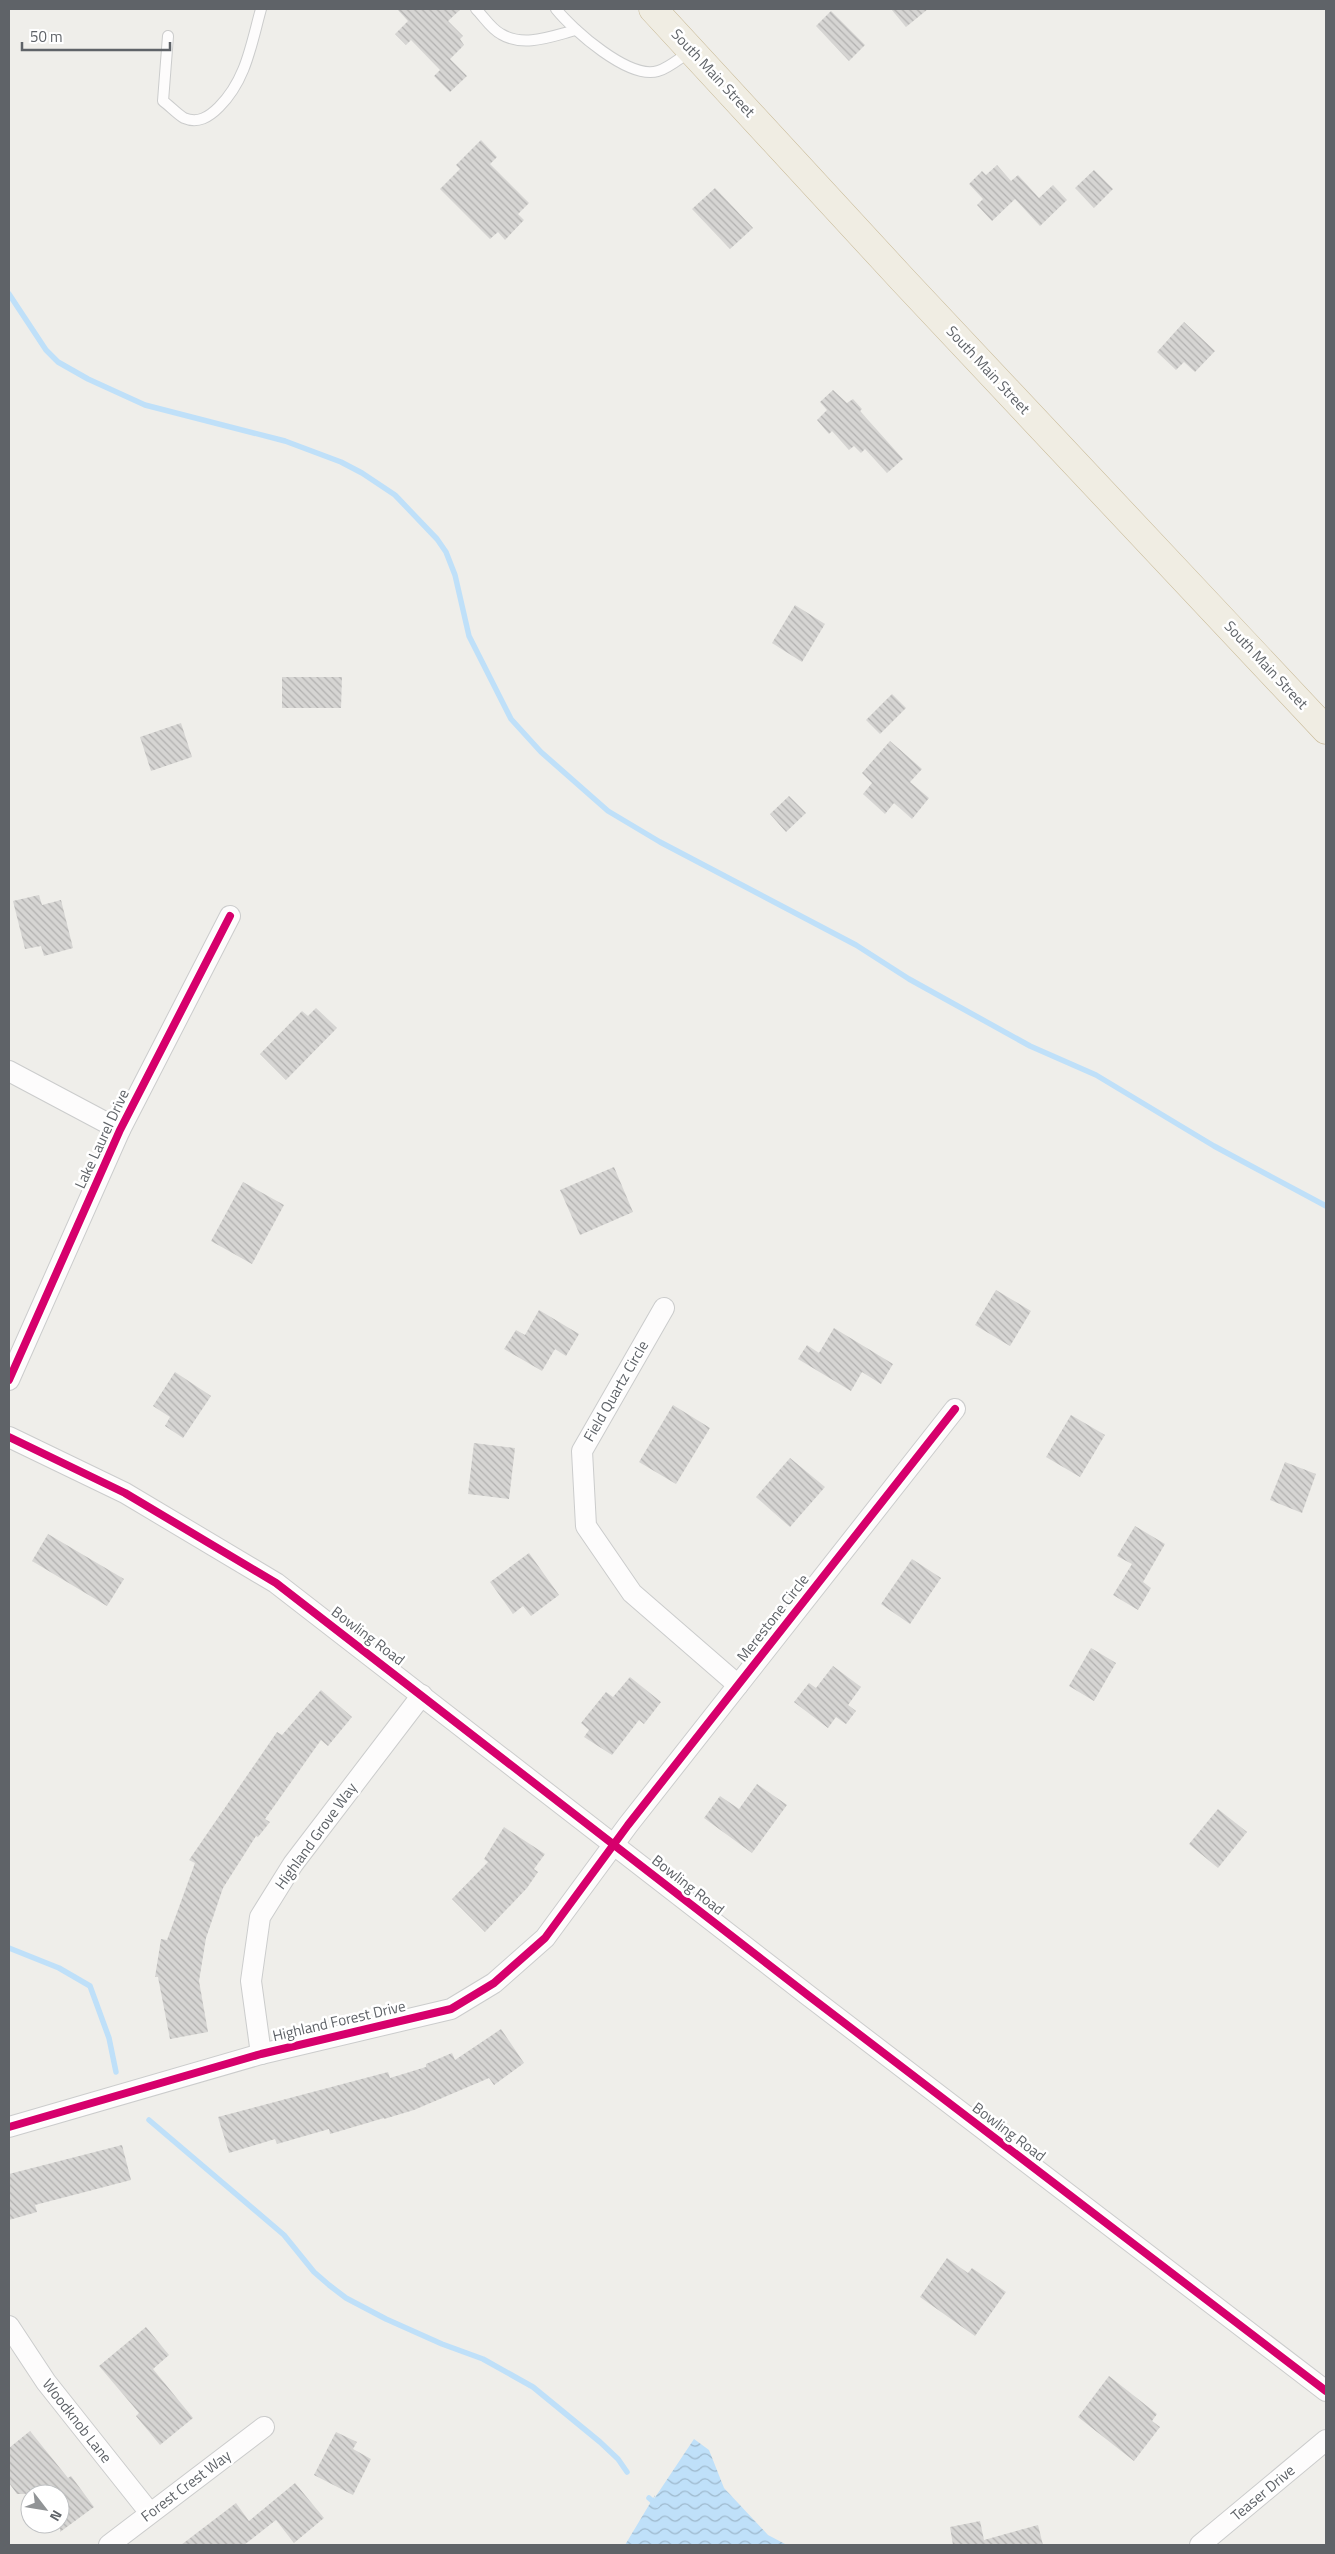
<svg xmlns="http://www.w3.org/2000/svg" width="1335" height="2554" font-family="'Titillium Web',sans-serif">
<style>
.water{fill:url(#water-waves)}
.lines{fill:none;stroke-linecap:round;stroke-linejoin:round}
.stream{stroke:#bfe0f9;stroke-width:5.5}
.building{fill:url(#building-back-hatch)}
.lane-casing{stroke:#cbcccc;stroke-width:12}
.street-casing{stroke:#cbcccc;stroke-width:22}
.highway-casing{stroke:#c8b996;stroke-width:29}
.lane{stroke:#fdfcfc;stroke-width:10}
.street{stroke:#fdfcfc;stroke-width:20}
.highway{stroke:#f0ede3;stroke-width:28}
.cycleway-casing{stroke:#fff;stroke-width:11}
.cycleway{stroke:#d6006c;stroke-width:8}
.labels{text-anchor:middle;stroke-width:5;stroke-linejoin:round;paint-order:stroke}
.street-label{font-size:15px;fill:#5f6368;stroke:#fff}
</style>
<defs>
<pattern id="water-waves" width="16" height="10" patternUnits="userSpaceOnUse" patternTransform="scale(1.25)"><rect width="16" height="10" fill="#bfe0f9"/><path d="M0 5q4-4 8 0t8 0" fill="none" stroke="#9eb9cd"/></pattern>
<pattern id="building-back-hatch" width="6" height="6" patternUnits="userSpaceOnUse" patternTransform="scale(1.25)"><rect width="6" height="6" fill="#d6d5d3"/><path d="M-1 5l2 2M0 0l6 6M5-1l2 2" fill="none" stroke="#b1b0af"/></pattern>
</defs>
<rect width="100%" height="100%" fill="#efeeea"/>
<polygon class="water" points="694,2439 709,2450 724,2488 768,2535 787,2545 625,2545 655,2495 654,2499"/>
<g class="lines">
<g class="stream">
<polyline points="9,294 46,350 58,362 88,379 145,405 285,441 341,462 362,473 395,495 437,539 446,552 455,575 469,636 511,719 541,752 608,811 660,842 856,945 909,979 1030,1046 1096,1075 1214,1146 1326,1206"/>
<polyline points="9,1948 59,1968 90,1986 109,2038 116,2072"/>
<polyline points="149,2120 284,2235 314,2272 329,2285 346,2298 386,2319 442,2344 483,2359 533,2387 600,2442 618,2459 627,2472"/>
<polyline points="649,2498 657,2505"/>
</g>
</g>
<g class="building">
<polygon points="397,9 461,9 448,21 463,36 460,39 464,45 450,59 467,76 450,92 434,76 440,70 411,40 406,45 395,34 408,21"/>
<polygon points="891,9 928,9 906,27"/>
<polygon points="831,11 865,45 849,61 816,26"/>
<polygon points="481,140 497,157 490,164 529,203 518,214 524,220 505,240 498,232 490,239 440,189 460,169 456,165"/>
<polygon points="997,165 1011,181 1018,175 1039,198 1053,185 1067,200 1040,226 1015,199 992,221 977,205 983,199 969,184 982,171 986,175"/>
<polygon points="1094,170 1113,189 1094,208 1075,188"/>
<polygon points="715,188 753,228 730,249 692,209"/>
<polygon points="1184,322 1215,351 1195,372 1184,362 1176,370 1157,352"/>
<polygon points="833,390 847,403 853,399 862,409 860,411 903,459 887,473 865,449 861,453 854,446 849,450 832,431 829,434 817,420 827,410 820,402"/>
<polygon points="795,605 825,624 802,662 772,643"/>
<polygon points="282,677 342,677 341,708 282,708"/>
<polygon points="892,694 906,708 880,734 866,720"/>
<polygon points="181,723 192,757 151,771 140,737"/>
<polygon points="890,741 922,769 910,782 929,798 912,819 894,803 885,814 863,794 872,783 862,773"/>
<polygon points="789,796 806,813 786,832 770,814"/>
<polygon points="39,895 42,905 61,900 73,948 44,956 41,946 25,949 13,901"/>
<polygon points="316,1008 337,1028 286,1080 260,1054 302,1011 308,1016"/>
<polygon points="614,1167 633,1212 580,1235 560,1190"/>
<polygon points="243,1182 284,1205 252,1264 211,1241"/>
<polygon points="996,1290 1031,1311 1010,1346 975,1325"/>
<polygon points="539,1310 579,1334 566,1356 555,1349 542,1371 504,1349 516,1330 525,1335"/>
<polygon points="834,1328 893,1364 881,1384 862,1372 851,1391 798,1359 807,1345 819,1353"/>
<polygon points="175,1372 211,1396 183,1438 165,1426 170,1417 153,1406"/>
<polygon points="673,1405 710,1428 676,1484 639,1462"/>
<polygon points="1071,1415 1105,1435 1080,1477 1046,1457"/>
<polygon points="474,1443 515,1448 509,1499 468,1494"/>
<polygon points="790,1458 825,1487 790,1527 756,1497"/>
<polygon points="1285,1462 1316,1474 1302,1513 1270,1500"/>
<polygon points="1135,1526 1165,1544 1143,1582 1151,1588 1138,1610 1113,1595 1132,1564 1117,1556"/>
<polygon points="48,1534 124,1579 107,1606 32,1561"/>
<polygon points="529,1553 559,1595 531,1616 523,1606 513,1614 490,1582"/>
<polygon points="912,1559 941,1578 910,1624 881,1604"/>
<polygon points="1091,1648 1116,1663 1094,1701 1069,1686"/>
<polygon points="833,1666 861,1687 848,1705 856,1711 846,1724 836,1717 828,1728 794,1702 809,1683 816,1688"/>
<polygon points="630,1677 661,1702 644,1724 639,1720 612,1755 584,1737 589,1730 581,1723 606,1692 613,1697"/>
<polygon points="321,1690 352,1717 328,1746 321,1740 265,1819 270,1822 258,1837 256,1836 223,1888 206,1938 199,1981 208,2032 170,2039 158,1977 155,1977 161,1939 167,1940 195,1863 189,1860 277,1732 282,1735"/>
<polygon points="757,1784 787,1805 752,1853 704,1818 720,1796 739,1809"/>
<polygon points="1218,1809 1247,1832 1218,1868 1189,1844"/>
<polygon points="504,1827 545,1854 534,1869 538,1872 527,1888 485,1932 452,1899 488,1862 484,1859"/>
<polygon points="501,2029 524,2063 494,2085 489,2078 414,2110 384,2119 384,2118 330,2134 329,2129 277,2144 275,2139 229,2153 218,2117 388,2072 390,2078 426,2067 426,2064 452,2053 455,2060"/>
<polygon points="122,2145 131,2180 35,2205 37,2212 9,2220 9,2174"/>
<polygon points="947,2258 968,2273 972,2268 1006,2292 975,2336 920,2297"/>
<polygon points="146,2327 169,2355 153,2369 193,2418 160,2445 136,2416 139,2413 99,2366"/>
<polygon points="1109,2376 1157,2414 1152,2421 1160,2427 1134,2461 1078,2417"/>
<polygon points="30,2431 68,2478 71,2476 94,2507 60,2532 60,2494 17,2494 9,2483 9,2448"/>
<polygon points="336,2432 357,2442 353,2449 371,2459 353,2495 314,2475"/>
<polygon points="295,2483 324,2518 294,2543 276,2520 244,2545 181,2545 236,2503 249,2521"/>
<polygon points="980,2521 984,2540 1038,2525 1043,2545 953,2545 950,2527"/>
</g>
<g class="lines">
<g class="lane-casing">
<g id="lane">
<path d="M476,9C484,17 491,29 501,34C524,48 552,36 576,30"/>
<path d="M556,9C573,30 629,80 658,71C669,68 681,57 691,51"/>
<path d="M168,36L163,101C170,106 177,114 184,118C198,124 209,117 219,107C246,80 251,45 261,9"/>
</g>
</g>
<g class="street-casing">
<g id="street">
<polyline points="9,1071 120,1130"/>
<polyline points="664,1308 582,1451 586,1526 632,1593 738,1685"/>
<polyline points="9,1380 120,1130 230,916"/>
<polyline points="9,1437 125,1493 276,1583 809,1996 1326,2391"/>
<polyline points="261,2054 251,1981 260,1917 293,1864 422,1695"/>
<polyline points="9,2127 261,2054 451,2009 494,1983 545,1938 628,1825 955,1409"/>
<polyline points="9,2326 46,2382 150,2513"/>
<polyline points="109,2545 264,2427"/>
<polyline points="1200,2545 1326,2440"/>
</g>
</g>
<g class="highway-casing">
<polyline id="highway" points="653,9 903,280 1326,730"/>
</g>
<use href="#lane" class="lane"/>
<use href="#street" class="street"/>
<use href="#highway" class="highway"/>
<g class="cycleway-casing">
<g id="cycleway">
<polyline points="9,1380 120,1130 230,916"/>
<polyline points="9,1437 125,1493 276,1583 809,1996 1326,2391"/>
<polyline points="9,2127 261,2054 451,2009 494,1983 545,1938 628,1825 955,1409"/>
</g>
</g>
<use href="#cycleway" class="cycleway"/>
</g>
<g class="labels">
<g class="street-label">
<text transform="translate(713 73) rotate(47)" y="5">South Main Street</text>
<text transform="translate(988 370) rotate(47)" y="5">South Main Street</text>
<text transform="translate(1266 665) rotate(47)" y="5">South Main Street</text>
<text transform="translate(102 1139) rotate(-65)" y="5">Lake Laurel Drive</text>
<text transform="translate(616 1391) rotate(-60)" y="5">Field Quartz Circle</text>
<text transform="translate(773 1618) rotate(-52)" y="5">Merestone Circle</text>
<text transform="translate(368 1636) rotate(37)" y="5">Bowling Road</text>
<text transform="translate(316 1836) rotate(-54)" y="5">Highland Grove Way</text>
<text transform="translate(688 1885) rotate(38)" y="5">Bowling Road</text>
<text transform="translate(339 2021) rotate(-13)" y="5">Highland Forest Drive</text>
<text transform="translate(1009 2132) rotate(37)" y="5">Bowling Road</text>
<text transform="translate(77 2421) rotate(52)" y="5">Woodknob Lane</text>
<text transform="translate(186 2486) rotate(-37)" y="5">Forest Crest Way</text>
<text transform="translate(1263 2493) rotate(-40)" y="5">Teaser Drive</text>
</g>
</g>
<rect width="1335" height="2554" fill="none" stroke="#5f6368" stroke-width="20"/>
<g transform="translate(45 2509) rotate(121)"><circle r="24" fill="#ffffff" stroke="#bfc1c3"/>
<path d="M0-4L9 19L0 12L-9 19Z" fill="#919496"/>
<text y="-8" font-size="14" font-weight="bold" text-anchor="middle" fill="#5f6368">N</text>
</g>
<path d="M22 42v8h148v-8" fill="none" stroke="#5f6368" stroke-width="2.5"/>
<text x="30" y="42" font-size="15" fill="#5f6368" stroke="#ffffff" stroke-width="4" paint-order="stroke">50 m</text>
</svg>
